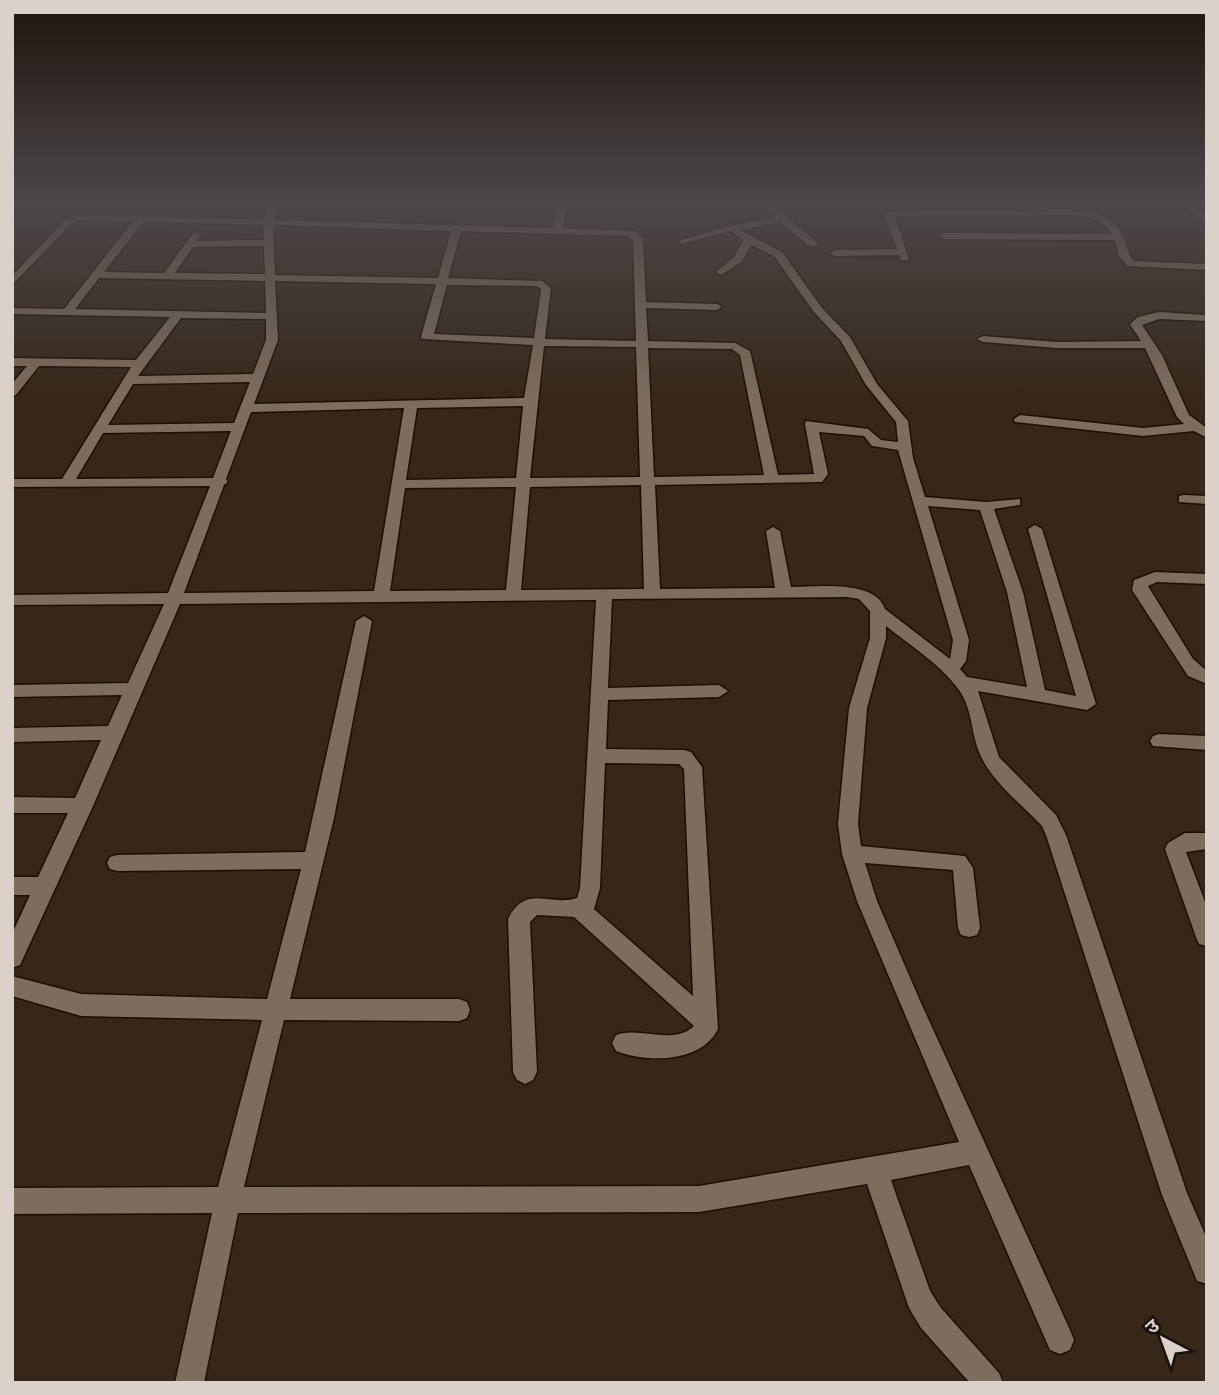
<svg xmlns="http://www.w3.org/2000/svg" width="1219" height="1395" font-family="Helvetica,'Noto Sans Devanagari',sans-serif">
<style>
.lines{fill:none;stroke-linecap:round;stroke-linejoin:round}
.minor-casing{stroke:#1d0f04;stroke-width:3}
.minor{fill:#7e6c5c;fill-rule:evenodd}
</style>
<rect width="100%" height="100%" fill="#362719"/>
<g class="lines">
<g class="minor-casing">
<g id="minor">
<path d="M270,202H280L274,220L553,228L557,202H567L563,228L634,231L643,239L646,302L717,304L722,307L717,310L646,308L648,341L735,343L750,351L778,475L814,474L805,424L806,421L868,429L881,440L898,442L896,422L866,385L841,341L814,312L774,256L751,245L742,261L721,275L716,272L734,257L743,241L731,231L682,244L677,241L733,225L775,218L758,202H768L817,242V246H809L780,222L740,230L782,252L822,308L850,337L877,384L908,421L913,458L925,497L986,502L1020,499V505L994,509L1023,592L1045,690L1076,696L1028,529L1035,525L1042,529L1096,704L1087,710L978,691L999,757L1056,815L1066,835L1187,1193L1207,1239V1284L1197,1281L1162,1195L1046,835L1042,826C1021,804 990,780 979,752C971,732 972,708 959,690C941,665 911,646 886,626V638L867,708L858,824L861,846L965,856L973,868L980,928L977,935L969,937L961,935L958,928L953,870L865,863L877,901L921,1003L1070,1330L1074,1340L1070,1350L1060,1354L1050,1350L969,1165L891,1180L930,1291L941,1308L999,1373L1003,1383H970L921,1328L909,1308L867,1184L699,1212L238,1213L204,1383H175L212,1213L12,1214V1188L218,1187L262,1020L81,1016L12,996V976L81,994L267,999L301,869L117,871L110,869L107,863L110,857L117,855L305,852L356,621L364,616L372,621L334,818L290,999H459L467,1002L470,1010L467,1018L459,1021L284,1020L244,1187L699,1186L959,1142L857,901L842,854L838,824L849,708L870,638V611L859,599L847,597L612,599L608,688L719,685L728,691L719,697L608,700L606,749L684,750L691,752L702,767L718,1029C702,1063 646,1063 616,1051L612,1043L616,1035C640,1026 673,1046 694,1026L574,917L537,915L530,922L537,1072L533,1080L525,1084L517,1080L513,1072L508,919C526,883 550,907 577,898L580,888L596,600L180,604L93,806L20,965L12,968V934L30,895H12V877H38L68,813H12V797L75,798L101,740L12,742V728L108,726L122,695L12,697V685L128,683L164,604L12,605V595L168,593L210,486L12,487V479H62L131,367L39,366L16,395L12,396V384L27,366H12V358L136,360L170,317L12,314V308L64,309L133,221L80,220L72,223L12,285V276L66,219L76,215L264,220ZM143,222L263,225L264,240L197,241L201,235L196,232L193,233L164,273L104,272ZM273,225L451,231L438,278L275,275ZM461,231L628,236L633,240L636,341L545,339L551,288L542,281L448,278ZM264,246L265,274L175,273L193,247ZM99,278L265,281L266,313L75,309ZM275,281L436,284L421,337L423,339L533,345L524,398L254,404L278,340ZM447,285L536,286L541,289L534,338L434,334ZM181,318L266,319V340L253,374L138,376ZM544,346L636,347L640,477L530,478ZM648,348L732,349L740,355L764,475L654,477ZM250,382L234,423L108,425L133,384ZM523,406L516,478L406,480L417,408ZM404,408L374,591L184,593L224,485L228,482L226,479L251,412ZM231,431L213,478L76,479L103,433ZM819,432L864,436L872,446L898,450L953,640L950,659L885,609C875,579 816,587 791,587L780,531L773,527L766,531L775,588L660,589L655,485L822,482L828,474ZM641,485L644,589L521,590L530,487ZM516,487L506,590L390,591L405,488ZM928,506L980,510L1007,592L1027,687L967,677L960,669L966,661L969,640ZM605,763L679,764L684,769L693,996L594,909L600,888Z"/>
<path d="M1030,202H1039L1044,210C1072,210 1108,206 1123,236C1127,244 1127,254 1134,261L1207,264V270L1127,266L1119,256L1115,240L945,239L940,236L945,233L1112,234C1103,220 1091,217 1075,215L895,216L909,260H901L899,255L835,256L830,253L835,250L897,249L884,216L889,211L1035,210Z"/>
<polygon points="1180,202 1190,202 1207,218 1207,226"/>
<polygon points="1159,312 1207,315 1207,321 1159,319 1142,325 1162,355 1189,415 1207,428 1207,438 1194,431 1143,436 1015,422 1014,419 1020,415 1143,428 1184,424 1177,417 1145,348 1057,348 983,342 977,339 983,336 1057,342 1141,341 1130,324 1138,317"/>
<polygon points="1184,495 1207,496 1207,504 1179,502 1179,496"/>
<polygon points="1155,572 1207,574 1207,584 1157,582 1148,586 1193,659 1207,671 1207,684 1188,676 1132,590 1134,580"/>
<polygon points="1159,734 1207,736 1207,750 1153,746 1150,741 1153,736"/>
<polygon points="1185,833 1207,833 1207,849 1186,852 1207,907 1207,946 1199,944 1196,937 1165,849 1168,843"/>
</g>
</g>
<use href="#minor" class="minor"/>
</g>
<linearGradient id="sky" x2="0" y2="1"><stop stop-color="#1e150e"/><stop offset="0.51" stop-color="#4c4749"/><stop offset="1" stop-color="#4c4749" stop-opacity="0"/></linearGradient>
<rect width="1219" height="398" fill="url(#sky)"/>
<rect width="1219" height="1395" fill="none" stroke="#dbd1c8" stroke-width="28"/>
<g transform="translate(1163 1339) rotate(319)" stroke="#18120b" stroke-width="5" paint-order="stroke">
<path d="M0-5L12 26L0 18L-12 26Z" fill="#dbd1c8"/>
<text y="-10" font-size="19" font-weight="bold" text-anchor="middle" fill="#dbd1c8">उ</text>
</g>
</svg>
